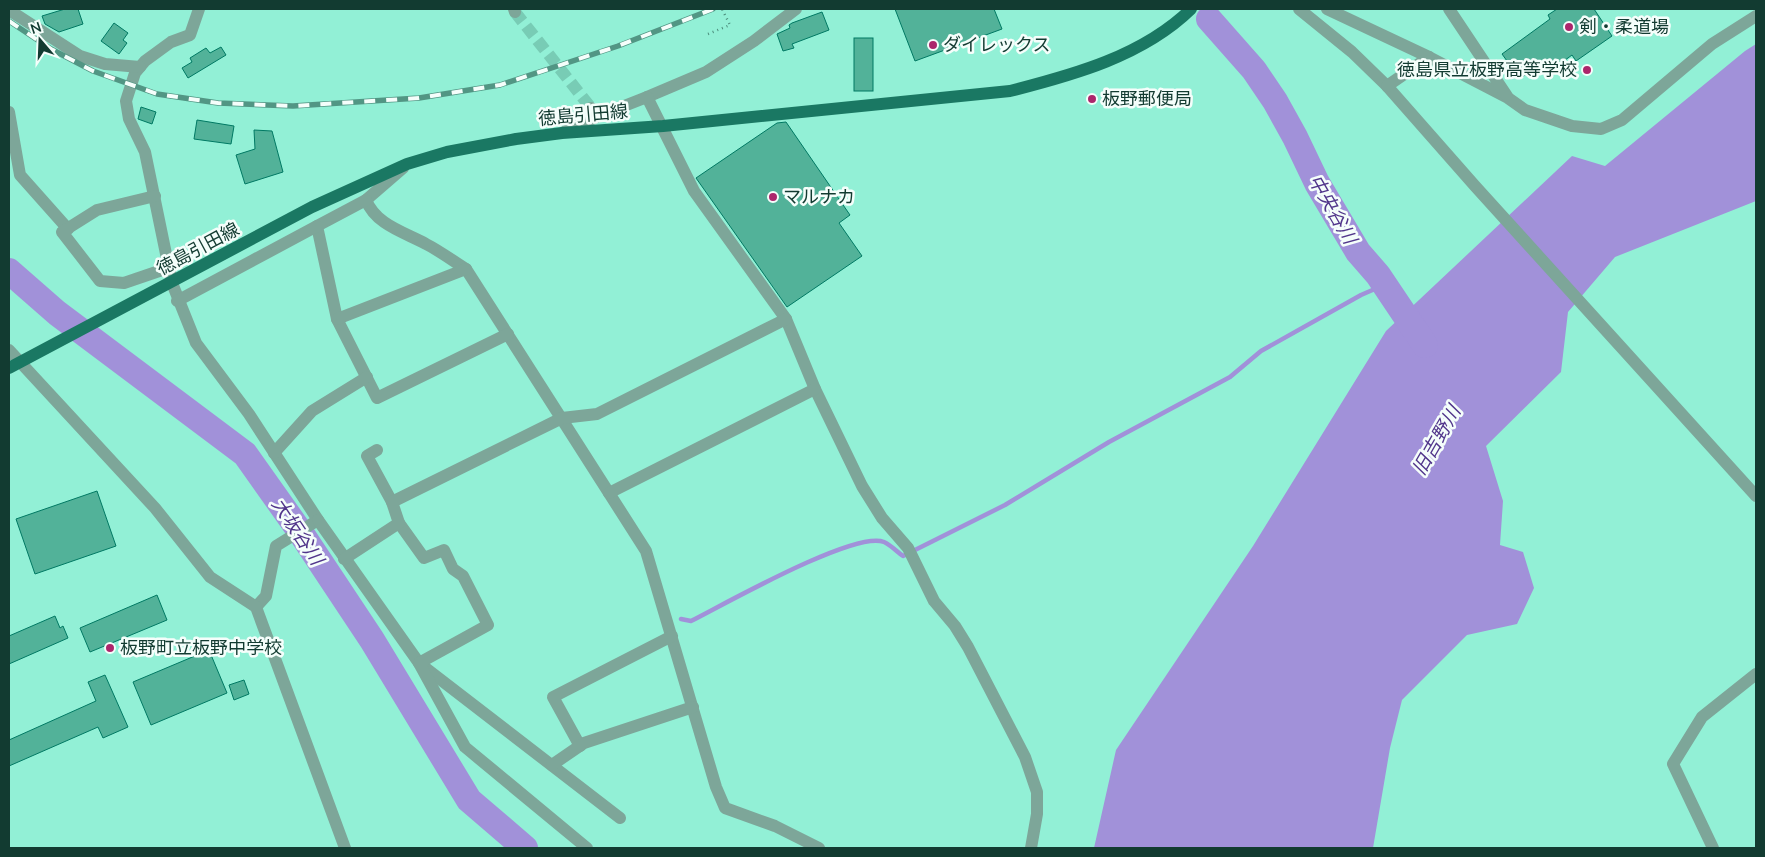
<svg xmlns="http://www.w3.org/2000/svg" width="1765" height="857" font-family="'Nunito Sans','Noto Sans JP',sans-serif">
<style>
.water{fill:#a191d9}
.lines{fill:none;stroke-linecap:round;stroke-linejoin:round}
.stream{stroke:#a191d9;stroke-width:4.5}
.river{stroke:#a191d9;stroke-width:26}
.building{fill:#52b299;stroke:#007963}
.minor-tunnel{stroke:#78ccb5;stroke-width:12;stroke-dasharray:12 6;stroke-linecap:butt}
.path{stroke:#4c8d7c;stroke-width:2.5;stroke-dasharray:1 4;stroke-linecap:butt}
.minor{stroke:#7da699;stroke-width:12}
.major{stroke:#1a7863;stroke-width:12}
.rail-casing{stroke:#529684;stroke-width:5.5}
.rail{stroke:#f5fefb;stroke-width:4;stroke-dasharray:11;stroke-linecap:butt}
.poi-dot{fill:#ac266c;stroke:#f5fefb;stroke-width:2}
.labels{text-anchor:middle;stroke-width:5;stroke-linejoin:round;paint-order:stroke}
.poi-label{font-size:18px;fill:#123b31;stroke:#f5fefb;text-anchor:start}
.street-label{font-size:18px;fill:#123b31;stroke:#f5fefb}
.water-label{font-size:19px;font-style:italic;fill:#51368b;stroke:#f5fefb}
</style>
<rect width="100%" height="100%" fill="#92f0d6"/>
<polygon class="water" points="1756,44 1756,201 1615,257 1568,312 1561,372 1486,446 1503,501 1500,545 1523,552 1534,588 1517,624 1467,635 1402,700 1390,748 1373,848 1094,848 1116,750 1253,546 1386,331 1572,156 1605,166 1745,51"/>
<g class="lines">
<path class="stream" d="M681,619L691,621C723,605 855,530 884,542C891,545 897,552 903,556L1005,505L1109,442L1230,377L1261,351L1361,295L1384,285"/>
<g class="river">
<polyline points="1209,19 1254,70 1275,101 1295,137 1317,183 1358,252 1378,275 1425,345"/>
<polyline points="9,271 57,313 245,454 301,533 372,640 469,800 525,848"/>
</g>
</g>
<g class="building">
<polygon points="65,9 78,9 83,24 59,32 45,24 42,16"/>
<polygon points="895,9 994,9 1002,29 915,61"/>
<polygon points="1557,9 1594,9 1612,36 1576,61 1572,55 1553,69 1546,59 1520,79 1502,54 1550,19 1548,15"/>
<polygon points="822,12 829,30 792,44 794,48 783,51 777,34 790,28 789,25 792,23"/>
<polygon points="114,23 128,33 123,40 127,43 119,54 101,41"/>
<rect x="854" y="38" width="19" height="53"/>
<polygon points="221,47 226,55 188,78 182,68 192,62 190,58 206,48 210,53"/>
<polygon points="141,107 156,112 152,124 138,119"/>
<polygon points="197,120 234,126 231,144 194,139"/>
<polygon points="786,122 850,215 839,223 862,256 787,307 696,178 777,123"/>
<polygon points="254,130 272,131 283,172 245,184 236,155 255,149"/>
<polygon points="97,491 116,546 35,574 16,519"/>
<polygon points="157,595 167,620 90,652 80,628"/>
<polygon points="55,616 60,628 63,626 68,638 9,664 9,636"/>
<polygon points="209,650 227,693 151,725 133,682"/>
<polygon points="105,675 128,727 103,738 98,727 9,766 9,740 96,701 88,682"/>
<polygon points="244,680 249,694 234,700 229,685"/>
</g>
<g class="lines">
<polyline class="minor-tunnel" points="515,12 591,108"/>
<polyline class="path" points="708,34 730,25 722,9"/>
<g class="minor">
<polyline points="199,9 190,35 171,42 145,61 135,73 126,101 129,119 145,152 172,283 196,343 249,414 318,520 276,546 266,596 256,607"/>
<polyline points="514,9 515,12"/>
<polyline points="1299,9 1352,52 1387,86 1475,186 1756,496"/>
<polyline points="1327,9 1429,57 1508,98 1525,110 1572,126 1601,129 1622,120 1712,44 1756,16"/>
<polyline points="1449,9 1507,96"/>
<polyline points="9,10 80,56 105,64 140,67"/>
<polyline points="1387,86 1429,57"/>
<polyline points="647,97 706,72 754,41 796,9"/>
<polyline points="9,112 20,175 68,229"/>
<polyline points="596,117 647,97 694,191 786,319 815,389 862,486 882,518 908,548 934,601 955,626 968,647 1025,757 1037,792 1037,814 1031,848"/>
<polyline points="564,132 596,117 591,108"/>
<path d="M403,168L366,200C376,225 404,232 426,244C440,251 453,261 466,269L646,551L716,787L725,808L775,826L819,848"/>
<polyline points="155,196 97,210 62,232 100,281 124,283 168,268"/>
<polyline points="366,200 317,226 337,319 377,398 508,334"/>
<polyline points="177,301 317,226"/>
<polyline points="337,319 466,269"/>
<polyline points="9,350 155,508 210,577 256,607 345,848"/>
<polyline points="377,450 367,456 392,502"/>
<polyline points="274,453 312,411 367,377"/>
<polyline points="609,493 815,389"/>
<polyline points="318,520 419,663 620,818"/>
<polyline points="399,523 424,558 444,550 453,569 463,576 488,625 419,663 465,747 587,848"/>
<polyline points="344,559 399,523 392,502 562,418 597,414 786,319"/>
<polyline points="580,746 553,697 672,636"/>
<polyline points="552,765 584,743 693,707"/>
<polyline points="1713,848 1673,764 1702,717 1756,674"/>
</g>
<path class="major" d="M9,368L312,207L407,164L447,152L516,139L562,133L663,126L1010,91C1073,75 1143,56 1191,9"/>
<g class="rail-casing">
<polyline id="rail" points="9,21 51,49 93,71 157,94 218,103 293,106 419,98 500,85 618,46 713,9"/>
</g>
<use href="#rail" class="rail"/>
</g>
<g class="poi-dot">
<circle cx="1569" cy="27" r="5"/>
<circle cx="933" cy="45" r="5"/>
<circle cx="1587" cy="70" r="5"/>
<circle cx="1092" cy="99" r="5"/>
<circle cx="773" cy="197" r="5"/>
<circle cx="110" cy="648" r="5"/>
</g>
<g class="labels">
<g class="poi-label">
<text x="1579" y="33">剣・柔道場</text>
<text x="943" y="51">ダイレックス</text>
<text x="1577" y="76" text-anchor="end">徳島県立板野高等学校</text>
<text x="1102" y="105">板野郵便局</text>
<text x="783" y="203">マルナカ</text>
<text x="120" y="654">板野町立板野中学校</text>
</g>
<g class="street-label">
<text transform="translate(583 115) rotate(-5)" y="6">徳島引田線</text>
<text transform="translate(198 249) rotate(-28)" y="6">徳島引田線</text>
</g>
<g class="water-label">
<text transform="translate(1333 209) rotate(60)" y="7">中央谷川</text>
<text transform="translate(1436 440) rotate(-60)" y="7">旧吉野川</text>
<text transform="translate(298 531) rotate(56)" y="7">大坂谷川</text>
</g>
</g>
<rect width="1765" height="857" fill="none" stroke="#123b31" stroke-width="20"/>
<g transform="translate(40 40) rotate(341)" stroke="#f5fefb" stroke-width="4" paint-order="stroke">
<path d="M0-4L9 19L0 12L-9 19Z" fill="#123b31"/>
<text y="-8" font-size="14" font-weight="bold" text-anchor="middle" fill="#123b31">N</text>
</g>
</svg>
